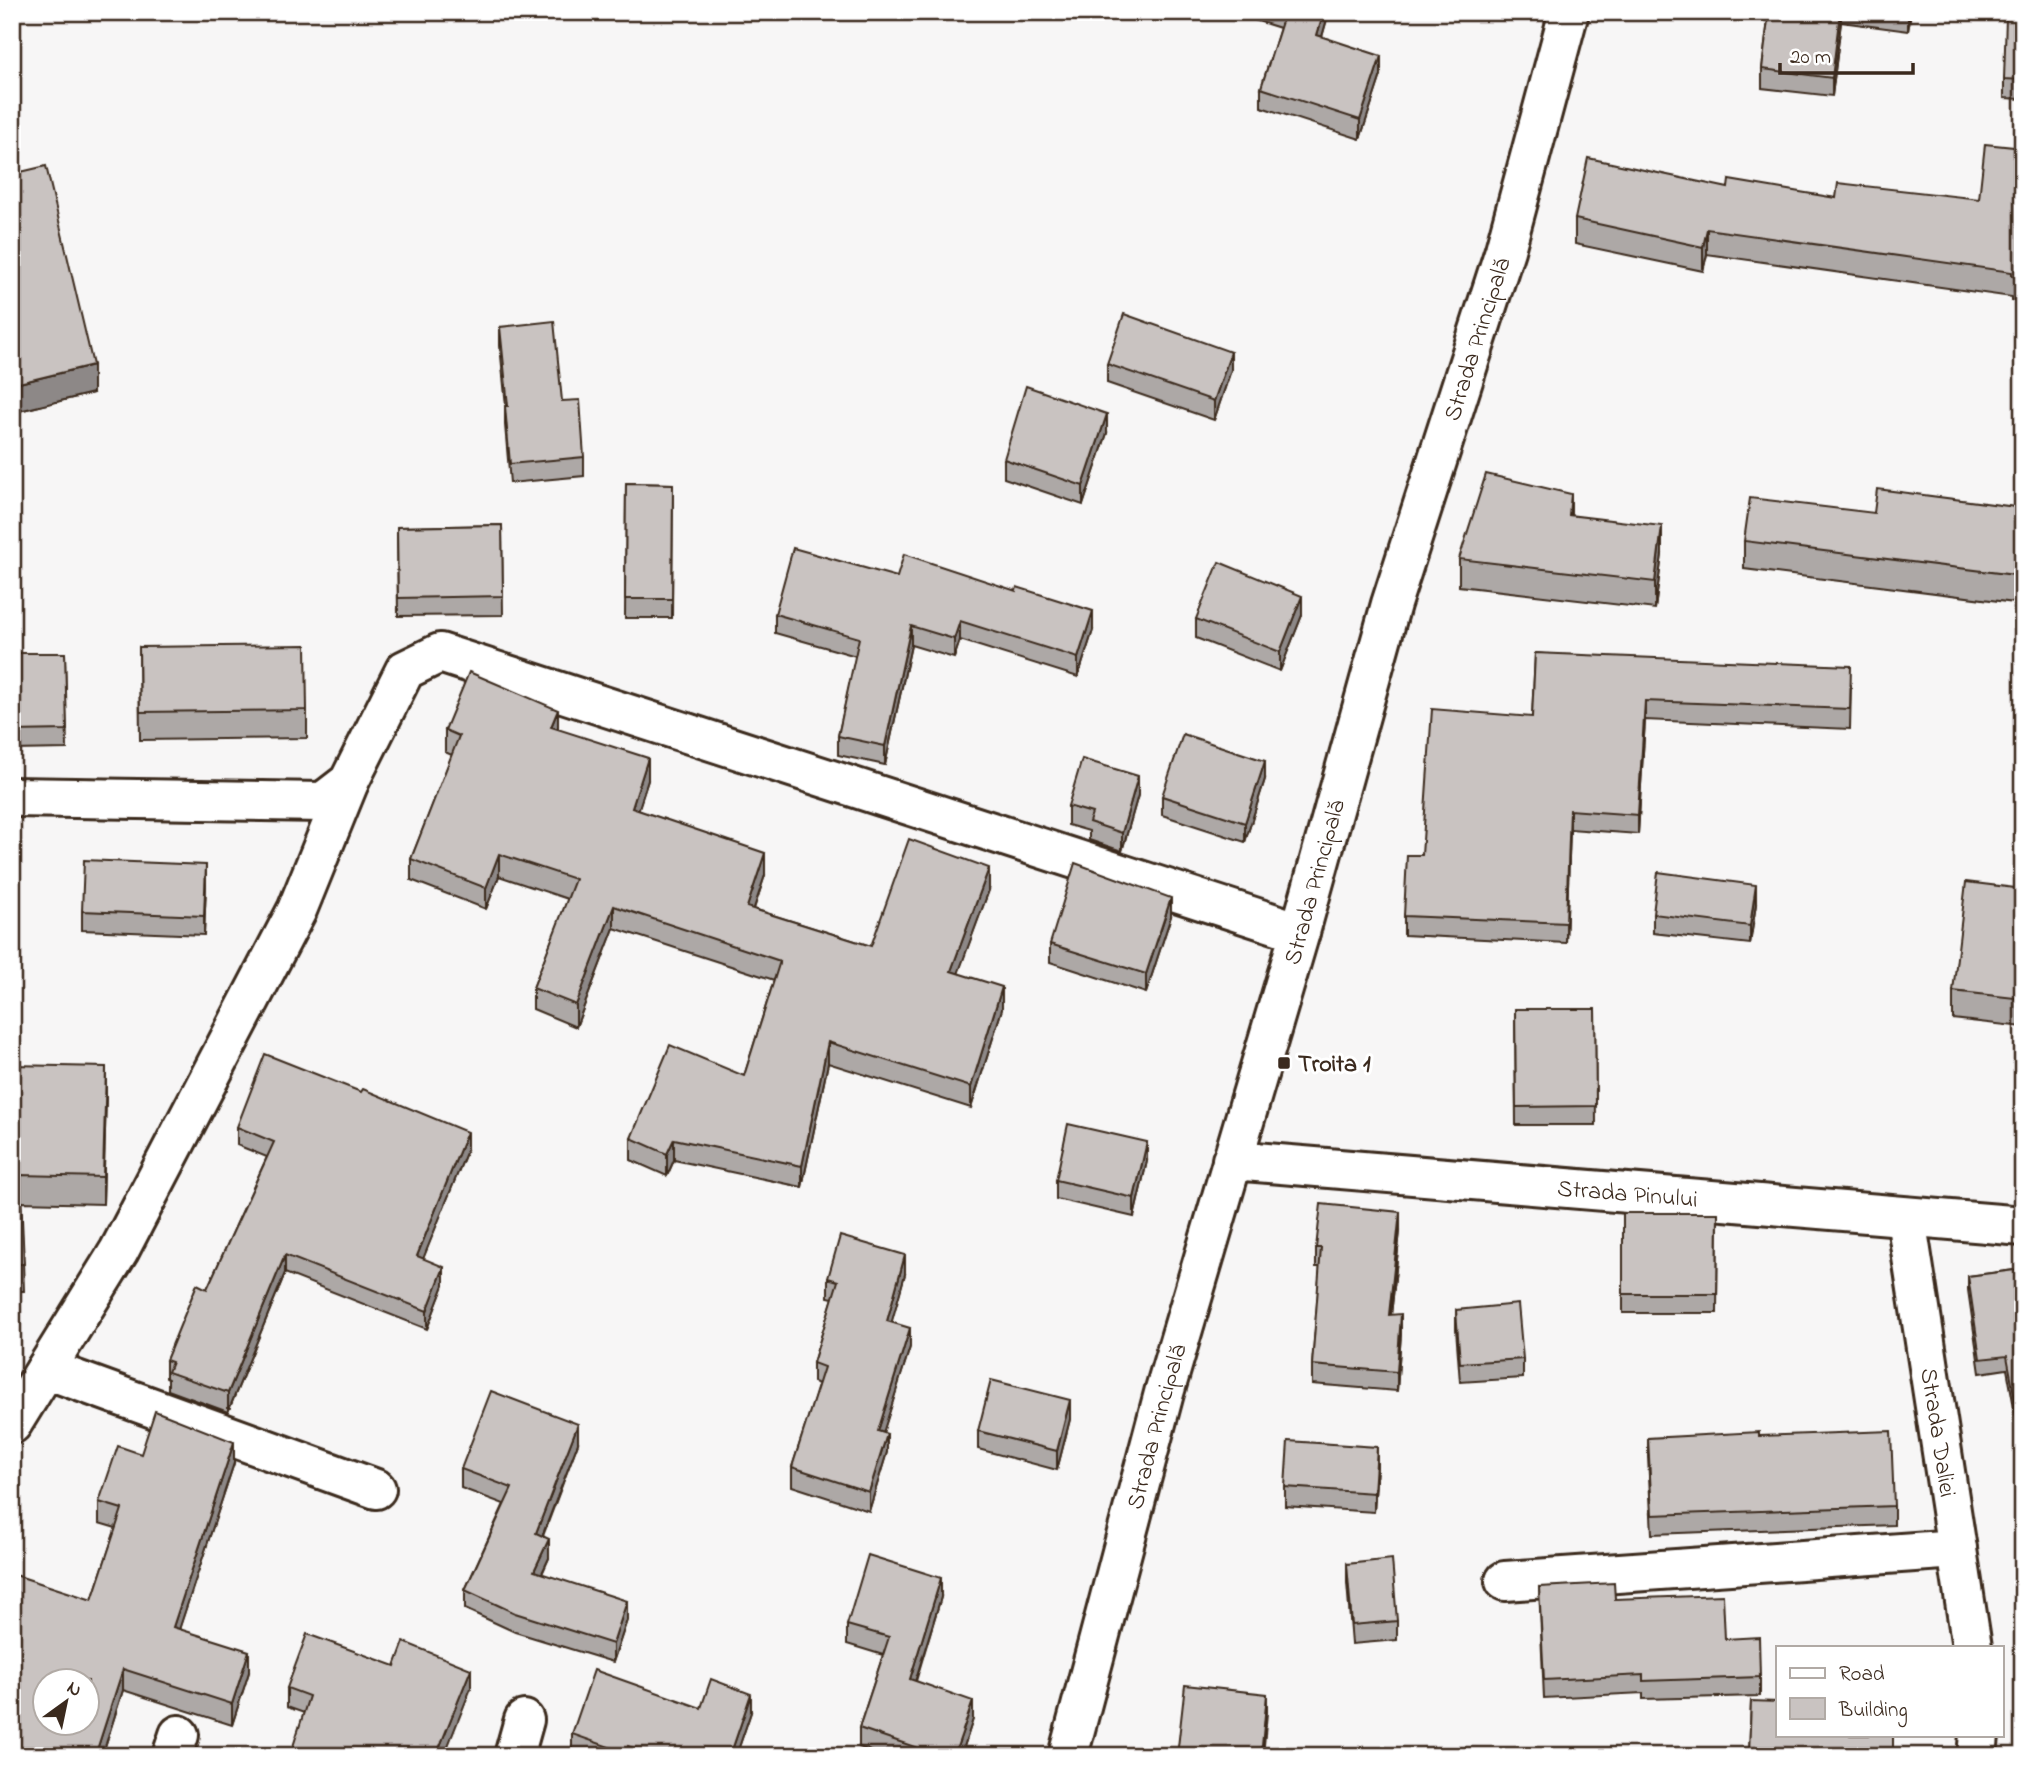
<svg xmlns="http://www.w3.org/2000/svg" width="2035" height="1768" font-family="'Indie Flower',sans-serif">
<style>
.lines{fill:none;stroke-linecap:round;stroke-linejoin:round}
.street-casing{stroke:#3b2a1e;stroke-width:44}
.secondary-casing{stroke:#3b2a1e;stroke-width:44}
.street{stroke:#fff;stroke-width:38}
.secondary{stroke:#fff;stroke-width:38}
.wall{fill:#ada8a6;stroke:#3b2a1e;stroke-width:2}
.shaded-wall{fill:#8d8887;stroke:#3b2a1e;stroke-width:2}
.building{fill:#c9c3c1;stroke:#3b2a1e;stroke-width:2;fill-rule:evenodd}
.poi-dot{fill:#3b2a1e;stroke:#fff;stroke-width:2.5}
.labels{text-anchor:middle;stroke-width:6;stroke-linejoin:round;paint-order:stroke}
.street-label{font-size:24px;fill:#3b2a1e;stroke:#fff}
.poi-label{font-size:24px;font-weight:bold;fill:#3b2a1e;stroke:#fff;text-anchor:start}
</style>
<rect width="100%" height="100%" fill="#f7f6f6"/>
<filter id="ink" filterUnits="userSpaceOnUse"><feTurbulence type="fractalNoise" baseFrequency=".0143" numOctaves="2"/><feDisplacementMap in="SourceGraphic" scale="14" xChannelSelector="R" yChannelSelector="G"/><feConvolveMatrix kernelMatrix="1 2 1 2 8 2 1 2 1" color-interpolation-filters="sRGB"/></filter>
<g filter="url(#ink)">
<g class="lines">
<g class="street-casing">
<g id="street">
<polyline points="12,797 323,802 349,782 405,670 440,653 1300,932"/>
<path id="s1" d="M1232,1160L2023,1226"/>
<path id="s2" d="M1906,1218L1972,1647"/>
<polyline points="46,1369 376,1489"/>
<polyline points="12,1424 119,1251 297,910 349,782"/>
<polyline points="1505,1581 1957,1549"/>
<polyline points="172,1756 179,1735"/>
<polyline points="514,1756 524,1720"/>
<polyline points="1977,1756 1979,1735"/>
</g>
</g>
<g class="secondary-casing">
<g id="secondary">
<path id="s3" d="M1068,1756L1164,1393L1300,932L1391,604L1505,250L1569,12"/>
</g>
</g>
<use href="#street" class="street"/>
<use href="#secondary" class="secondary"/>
</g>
<g class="wall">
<polygon points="1229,12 1329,12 1322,37 1381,75 1360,139 1261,107 1261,88 1280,28"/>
<polygon points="1769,12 1911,12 1908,31 1841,22 1832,96 1762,88 1762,69"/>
<polygon points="2023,17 2023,99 2004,98 2004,79"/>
<polygon points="2023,148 2023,302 2012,301 2012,297 1707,254 1703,271 1575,244 1575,219 1728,188 1836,198 1979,199"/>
<polygon points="12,174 93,393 19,411 12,383"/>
<polygon points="500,327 562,401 584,457 584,476 510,483 505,425 505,406 506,406 500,346"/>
<polygon points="1107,364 1231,370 1214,420 1107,383"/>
<polygon points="1107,433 1083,505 1004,478 1004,459"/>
<polygon points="626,483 673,484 672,618 625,618"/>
<polygon points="2023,508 2023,604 1744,569 1744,541 1874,513"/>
<polygon points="502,525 503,615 398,616 397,527"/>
<polygon points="1662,554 1655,609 1459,586 1459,559"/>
<polygon points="897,577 1093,630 1078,677 960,640 954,658 911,645 885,765 838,755 838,736 856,656 775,633 775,614"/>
<polygon points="1302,615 1280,671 1196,638 1196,619"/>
<polygon points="139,647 307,710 307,738 140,740"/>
<polygon points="12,653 65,653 67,749 12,750"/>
<polygon points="1535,653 1851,685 1850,729 1645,720 1638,834 1570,829 1566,943 1404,935 1404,916 1422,855 1532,717"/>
<polygon points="558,729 648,780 638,810 765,875 754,909 871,946 989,890 958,973 1002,1009 971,1108 828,1063 802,1187 674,1160 667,1176 631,1160 631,1138 744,1076 774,980 614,928 576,1027 533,1009 533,988 568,899 499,876 486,909 411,880 411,859 452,755 445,752 445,730"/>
<polygon points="1265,779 1245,842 1162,815 1162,796"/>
<polygon points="1138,795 1122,851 1089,840 1089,831 1068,825 1068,806"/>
<polygon points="12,842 15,919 15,938 12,938"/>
<polygon points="206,884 204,935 82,930 82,911"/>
<polygon points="2023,889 2023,1027 1953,1019 1953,991"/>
<polygon points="1756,904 1750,944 1653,933 1653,914"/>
<polygon points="1171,916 1146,993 1050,962 1050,944"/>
<polygon points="1515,1009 1595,1009 1596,1125 1516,1125"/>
<polygon points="12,1065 106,1094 103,1204 21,1202 24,1291 12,1291"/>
<polygon points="237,1127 467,1150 423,1258 444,1285 427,1329 285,1273 228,1412 168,1390 168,1379 166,1378 166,1360 207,1289 267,1157 237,1145"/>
<polygon points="1147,1161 1134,1217 1056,1199 1056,1180"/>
<polygon points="1623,1213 1718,1213 1717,1313 1623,1313"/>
<polygon points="1400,1231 1391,1315 1401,1333 1397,1391 1312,1384 1312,1365 1320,1267 1316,1267 1316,1248"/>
<polygon points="2023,1269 2023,1456 2007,1369 1980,1373 1968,1290 1968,1276"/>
<polygon points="905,1274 891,1322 910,1347 883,1432 887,1452 869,1511 792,1486 792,1467 819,1384 813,1382 813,1363 833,1298 828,1297 828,1278"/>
<polygon points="1456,1310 1523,1359 1523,1378 1460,1382 1456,1329"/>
<polygon points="1070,1419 1057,1470 978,1449 978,1431"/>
<polygon points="1759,1436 1894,1506 1894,1525 1652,1534 1648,1457 1648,1438"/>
<polygon points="578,1443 543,1536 549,1558 542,1574 627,1620 613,1662 515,1632 465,1609 465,1590 504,1504 461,1488 461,1469"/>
<polygon points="141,1454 234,1463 179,1629 249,1672 232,1725 123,1690 102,1756 12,1756 92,1600 116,1528 99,1523 99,1502"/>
<polygon points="1377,1466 1374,1512 1285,1506 1285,1487"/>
<polygon points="1347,1564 1397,1621 1397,1640 1352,1644 1347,1583"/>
<polygon points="1539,1587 1615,1599 1725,1639 1760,1677 1760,1696 1643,1699 1643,1693 1544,1698"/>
<polygon points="941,1597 916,1681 973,1719 961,1756 885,1756 859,1747 859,1728 883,1655 847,1644 847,1625"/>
<polygon points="395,1666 471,1688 304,1713 287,1707 287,1688"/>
<polygon points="1751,1701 1893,1756 1749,1756"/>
<polygon points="701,1708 751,1712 736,1756 579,1756 572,1753 572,1734"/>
</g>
<g class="shaded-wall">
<polygon points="1324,12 1329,12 1317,54 1317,35"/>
<polygon points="1840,12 1841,12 1841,22 1832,96 1832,78"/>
<polygon points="1908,12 1911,12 1908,31"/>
<polygon points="1381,56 1381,75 1360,139 1360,120"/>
<polygon points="1707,229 1707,254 1703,271 1703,247"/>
<polygon points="1231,352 1231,370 1214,420 1214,401"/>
<polygon points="93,365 93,393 19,411 19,383"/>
<polygon points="1107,414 1107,433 1083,505 1083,486"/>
<polygon points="1571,494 1571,521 1569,515"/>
<polygon points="1662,526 1662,554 1655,609 1655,582"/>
<polygon points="1302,596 1302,615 1280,671 1280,652"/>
<polygon points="1093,611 1093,630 1078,677 1078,658"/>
<polygon points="960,621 960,640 954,658 954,639"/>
<polygon points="911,626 911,645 885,765 885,746"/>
<polygon points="1645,701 1645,720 1638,834 1638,815"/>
<polygon points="558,710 558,732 551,727"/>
<polygon points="648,758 648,780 632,830 632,808"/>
<polygon points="1265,761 1265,779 1245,842 1245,823"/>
<polygon points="1138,776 1138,795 1122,851 1122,833"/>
<polygon points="1570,810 1570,829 1566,943 1566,923"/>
<polygon points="765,853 765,875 747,929 747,907"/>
<polygon points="499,854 499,876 486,909 486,888"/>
<polygon points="206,865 206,884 204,935 204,916"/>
<polygon points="989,868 989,890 951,993 951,971"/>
<polygon points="1756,885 1756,904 1750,944 1750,926"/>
<polygon points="1171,898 1171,916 1146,993 1146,974"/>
<polygon points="614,906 614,928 576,1027 576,1005"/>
<polygon points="1002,987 1002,1009 971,1108 971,1087"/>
<polygon points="828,1042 828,1063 802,1187 802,1166"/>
<polygon points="106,1067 106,1094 103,1204 103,1177"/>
<polygon points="467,1132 467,1150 417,1274 417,1256"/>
<polygon points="674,1139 674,1160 667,1176 667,1154"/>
<polygon points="1147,1142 1147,1161 1134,1217 1134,1198"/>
<polygon points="1400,1212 1400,1231 1389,1334 1389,1315"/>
<polygon points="285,1255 285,1273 228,1412 228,1393"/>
<polygon points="905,1255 905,1274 887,1339 887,1321"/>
<polygon points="444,1267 444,1285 427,1329 427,1311"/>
<polygon points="1401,1314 1401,1333 1397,1391 1397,1372"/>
<polygon points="910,1328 910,1347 878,1449 878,1431"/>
<polygon points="1070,1400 1070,1419 1057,1470 1057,1451"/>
<polygon points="578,1424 578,1443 536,1552 536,1533"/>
<polygon points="887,1434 887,1452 869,1511 869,1492"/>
<polygon points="234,1442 234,1463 173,1648 173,1627"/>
<polygon points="1377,1447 1377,1466 1374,1512 1374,1493"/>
<polygon points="549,1539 549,1558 534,1590 534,1571"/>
<polygon points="941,1578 941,1597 910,1698 910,1679"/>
<polygon points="627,1601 627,1620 613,1662 613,1644"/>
<polygon points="249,1651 249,1672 232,1725 232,1704"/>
<polygon points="123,1669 123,1690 102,1756 95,1756"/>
<polygon points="471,1669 471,1688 444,1756 436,1756"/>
<polygon points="751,1694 751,1712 736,1756 730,1756"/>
<polygon points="1267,1694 1267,1713 1263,1756 1261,1756"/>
<polygon points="973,1701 973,1719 961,1756 954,1756"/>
</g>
<g class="building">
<polygon points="1285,12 1324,12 1317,35 1381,56 1360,120 1261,88"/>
<polygon points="1769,12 1840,12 1832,78 1762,69"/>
<polygon points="2006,17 2023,17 2023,80 2004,79"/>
<polygon points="1985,144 2023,148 2023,277 2012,276 2012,272 1707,229 1703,247 1575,219 1588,158 1728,188 1729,180 1836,198 1838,183 1979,199"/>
<polygon points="46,166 93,365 19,383 12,355 12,174"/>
<polygon points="1124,314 1231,352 1214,401 1107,364"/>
<polygon points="554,321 562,401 580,400 584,457 510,464 505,406 508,406 500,327"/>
<polygon points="1026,386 1107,414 1083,486 1004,459"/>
<polygon points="1486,474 1571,494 1569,515 1662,526 1655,582 1459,559"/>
<polygon points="626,483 673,484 672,599 625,599"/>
<polygon points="1877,489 2023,508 2023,576 1744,541 1750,498 1874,513"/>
<polygon points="502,525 503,596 398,598 397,527"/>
<polygon points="793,548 897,577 904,554 1016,591 1017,587 1093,611 1078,658 960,621 954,639 911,626 885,746 838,736 859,638 775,614"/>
<polygon points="1219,562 1302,596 1280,652 1196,619"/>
<polygon points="306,645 307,710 140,712 139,647"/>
<polygon points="12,653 65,653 67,730 12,731"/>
<polygon points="1535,653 1851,666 1850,709 1645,701 1638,815 1570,810 1566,923 1404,916 1407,855 1422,855 1432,709 1532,717"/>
<polygon points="469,672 558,710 551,727 648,758 632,808 765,853 747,907 871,946 909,839 989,868 951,971 1002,987 971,1087 828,1042 802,1166 674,1139 667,1154 631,1138 670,1045 744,1076 780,961 614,906 576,1005 533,988 575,879 499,854 486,888 411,859 459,736 445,730"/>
<polygon points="1183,734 1265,761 1245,823 1162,796"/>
<polygon points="1082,759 1138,776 1122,833 1089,822 1092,813 1068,806"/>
<polygon points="12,842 15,919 12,919"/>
<polygon points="84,860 206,865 204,916 82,911"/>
<polygon points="1075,863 1171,898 1146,974 1050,944"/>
<polygon points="1658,872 1756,885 1750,926 1653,914"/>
<polygon points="1966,882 2023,889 2023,999 1953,991"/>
<polygon points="1515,1009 1595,1009 1596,1106 1516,1107"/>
<polygon points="265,1054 361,1092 363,1089 467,1132 417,1256 444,1267 427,1311 285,1255 228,1393 168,1372 172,1362 166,1360 197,1284 207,1289 274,1142 237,1127"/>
<polygon points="12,1065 106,1067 103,1177 20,1175 24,1264 12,1264"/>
<polygon points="1068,1124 1147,1142 1134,1198 1056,1180"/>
<polygon points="1321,1204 1400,1212 1389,1315 1401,1314 1397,1372 1312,1365 1321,1248 1316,1248"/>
<polygon points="1623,1213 1718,1213 1717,1294 1623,1294"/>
<polygon points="840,1236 905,1255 887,1321 910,1328 878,1431 887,1434 869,1492 792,1467 824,1367 813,1363 838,1281 828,1278"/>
<polygon points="2023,1269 2023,1442 2007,1356 1980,1359 1968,1276"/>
<polygon points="1518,1304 1523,1359 1460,1363 1456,1310"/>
<polygon points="991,1380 1070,1400 1057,1451 978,1431"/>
<polygon points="491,1391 578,1424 536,1533 549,1539 534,1571 627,1601 613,1644 515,1613 465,1590 512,1488 461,1469"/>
<path d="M155,1411L234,1442L173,1627L249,1651L232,1704L123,1669L95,1756H12V1574L92,1600L122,1509L99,1502L118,1446L141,1454ZM46,1681H88V1723H46Z"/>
<polygon points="1891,1431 1894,1506 1652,1515 1648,1438 1759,1432 1759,1436"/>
<polygon points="1288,1441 1377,1447 1374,1493 1285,1487"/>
<polygon points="868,1555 941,1578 910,1679 973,1701 954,1756 941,1756 859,1728 889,1637 847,1625"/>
<polygon points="1392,1559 1397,1621 1352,1625 1347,1564"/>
<polygon points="1614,1583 1615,1599 1723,1595 1725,1639 1759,1637 1760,1677 1643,1681 1643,1675 1544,1680 1539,1587"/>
<polygon points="307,1634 395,1666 404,1642 471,1669 436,1756 290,1756 309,1696 287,1688"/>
<polygon points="594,1670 701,1708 711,1679 751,1694 730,1756 656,1756 628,1746 626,1753 572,1734"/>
<polygon points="1185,1685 1267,1694 1261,1756 1177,1756"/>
<polygon points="1751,1701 1778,1702 1778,1735 1893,1735 1893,1756 1806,1756 1749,1754"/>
</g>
</g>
<rect class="poi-dot" x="1277" y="1056" width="14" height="14" rx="3.5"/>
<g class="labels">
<g class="street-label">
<text dy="8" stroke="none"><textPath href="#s3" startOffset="1475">Strada Principală</textPath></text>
<text dy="8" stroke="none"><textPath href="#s3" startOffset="908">Strada Principală</textPath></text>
<text dy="8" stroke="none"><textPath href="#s1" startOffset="397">Strada Pinului</textPath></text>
<text dy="8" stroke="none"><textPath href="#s3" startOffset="341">Strada Principală</textPath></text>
<text dy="8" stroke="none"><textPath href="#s2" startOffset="217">Strada Daliei</textPath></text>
</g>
<g class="poi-label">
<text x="1298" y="1071">Troita 1</text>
</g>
</g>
<rect width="2035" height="1768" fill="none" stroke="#fff" stroke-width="42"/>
<rect x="21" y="21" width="1993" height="1726" fill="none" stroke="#3b2a1e" stroke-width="2.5" filter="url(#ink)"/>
<rect x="1776" y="1646" width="228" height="91" fill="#ffffff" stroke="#b1aaa5" stroke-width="2"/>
<rect x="1790" y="1668" width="35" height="10" fill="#ffffff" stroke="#b1aaa5" stroke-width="2"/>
<text x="1839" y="1680" font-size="21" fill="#3b2a1e">Road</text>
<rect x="1790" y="1698" width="35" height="21" fill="#c9c3c1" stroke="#b1aaa5" stroke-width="2"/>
<text x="1839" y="1716" font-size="21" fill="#3b2a1e">Building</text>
<g transform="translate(66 1702) rotate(33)"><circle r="33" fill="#ffffff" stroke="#b1aaa5" stroke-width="2"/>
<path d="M0-5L12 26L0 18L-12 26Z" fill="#3b2a1e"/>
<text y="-10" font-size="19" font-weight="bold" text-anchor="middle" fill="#3b2a1e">N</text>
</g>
<path d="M1780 63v10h133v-10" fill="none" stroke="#3b2a1e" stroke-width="3.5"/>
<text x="1790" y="63" font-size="21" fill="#3b2a1e" stroke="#ffffff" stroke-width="5" paint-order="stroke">20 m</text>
</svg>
